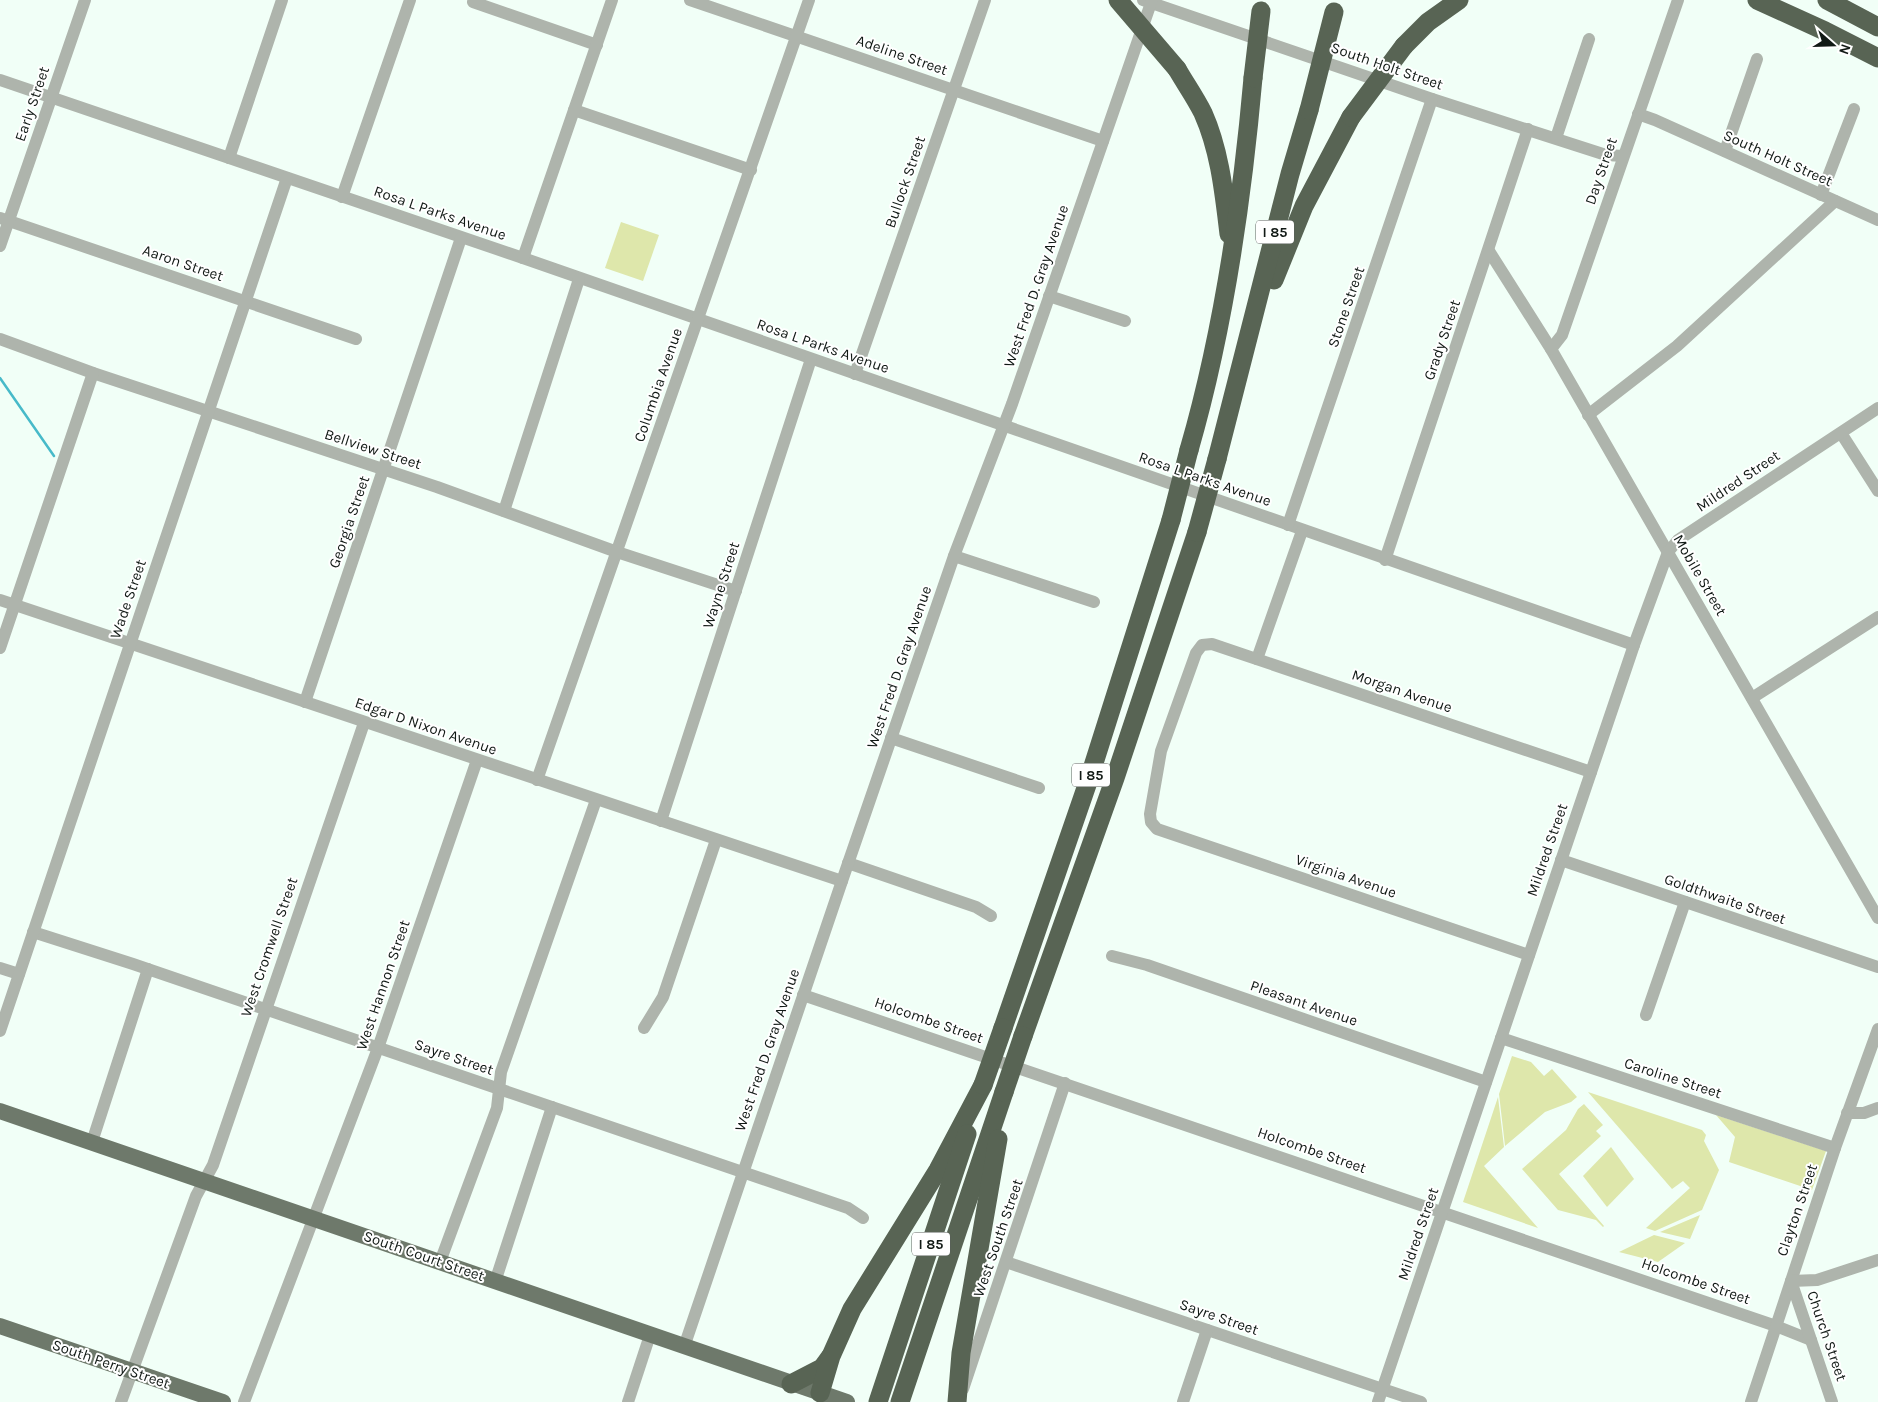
<svg xmlns="http://www.w3.org/2000/svg" width="1878" height="1402" font-family="Karla,sans-serif">
<style>
.green{fill:#dee7ab}
.lines{fill:none;stroke-linecap:round;stroke-linejoin:round}
.stream{stroke:#47bac9;stroke-width:2.5}
.minor{stroke:#aeb4ac;stroke-width:12}
.major{stroke:#6e796b;stroke-width:16}
.highway{stroke:#586454;stroke-width:19}
.highway-bridge{stroke:#586454;stroke-width:19}
.labels{text-anchor:middle;stroke-width:4;stroke-linejoin:round;paint-order:stroke}
.shield{fill:#fff;stroke:#585e5b;stroke-width:1}
.shield-label{font-size:14px;font-weight:bold;fill:#111915}
.street-label{font-size:15px;fill:#111915;stroke:#fff}
</style>
<rect width="100%" height="100%" fill="#f1fff7"/>
<g class="green">
<polygon points="621,222 659,235 643,281 605,268"/>
<polygon points="1512,1056 1531,1062 1544,1076 1552,1069 1577,1097 1571,1102 1545,1112 1505,1146 1499,1094"/>
<polygon points="1588,1092 1702,1130 1706,1135 1704,1141 1719,1170 1702,1210 1655,1231 1646,1228 1690,1188 1683,1181 1672,1189"/>
<polygon points="1498,1097 1504,1147 1484,1166 1538,1228 1463,1202"/>
<polygon points="1584,1104 1603,1125 1596,1131 1601,1136 1559,1174 1604,1226 1603,1227 1596,1220 1558,1210 1522,1169 1566,1130 1578,1109"/>
<polygon points="1716,1115 1826,1151 1812,1190 1729,1162 1735,1137"/>
<polygon points="1611,1147 1634,1179 1607,1207 1583,1176"/>
<polygon points="1700,1215 1690,1239 1660,1232"/>
<polygon points="1654,1235 1685,1243 1658,1262 1619,1252"/>
</g>
<g class="lines">
<polyline class="stream" points="0,378 54,456"/>
<g class="minor">
<polyline points="690,0 1103,141"/>
<polyline points="1143,0 1432,99 1606,155 1623,156"/>
<polyline points="473,2 597,45"/>
<polyline points="0,80 523,258 1634,645"/>
<polyline points="574,110 751,170"/>
<polyline points="1638,114 1655,120 1878,220"/>
<polyline points="1556,138 1589,39"/>
<polyline points="1725,151 1757,59"/>
<polyline points="229,158 282,0"/>
<polyline points="1821,195 1854,109"/>
<polyline points="342,197 410,0"/>
<polyline points="0,218 356,339"/>
<polyline points="0,246 85,0"/>
<polyline points="1489,251 1551,349 1878,918"/>
<polyline points="523,258 612,0"/>
<polyline points="1049,296 1125,321"/>
<polyline points="0,339 93,373 437,487 617,552 736,591"/>
<polyline points="1551,349 1562,335 1678,0"/>
<polyline points="855,374 985,0"/>
<polyline points="1588,415 1677,346 1835,201"/>
<polyline points="1841,433 1878,491"/>
<polyline points="504,511 579,279"/>
<polyline points="1288,525 1432,99"/>
<polyline points="954,556 1094,602"/>
<polyline points="1385,560 1528,129"/>
<polyline points="0,600 842,881"/>
<polyline points="0,648 93,373"/>
<polyline points="1257,659 1302,531"/>
<polyline points="1752,698 1878,617"/>
<polyline points="305,702 461,238"/>
<polyline points="891,738 1039,788"/>
<polyline points="537,780 809,0"/>
<polyline points="661,821 811,359"/>
<polyline points="1561,860 1878,967"/>
<polyline points="848,863 976,907 991,916"/>
<polyline points="33,932 133,964 848,1208 863,1218"/>
<polyline points="1529,955 1157,829 1151,822 1150,814 1161,751 1196,653 1202,645 1212,644 1591,772"/>
<polyline points="1112,956 1147,965 1486,1082"/>
<polyline points="0,968 19,974"/>
<polyline points="803,995 1776,1326 1811,1340"/>
<polyline points="1646,1015 1685,902"/>
<polyline points="644,1028 663,997 716,840"/>
<polyline points="0,1031 287,178"/>
<polyline points="1501,1038 1835,1148"/>
<polyline points="1847,1113 1864,1113 1878,1108"/>
<polyline points="92,1142 148,969"/>
<polyline points="440,1262 497,1108 501,1072 596,800"/>
<polyline points="1006,1262 1421,1402"/>
<polyline points="495,1282 552,1107"/>
<polyline points="684,1347 842,881 954,556 1012,404 1152,0"/>
<polyline points="963,1389 1065,1083"/>
<polyline points="121,1402 196,1196 213,1165 364,723"/>
<polyline points="244,1402 378,1048 477,760"/>
<polyline points="628,1402 650,1335"/>
<polyline points="1183,1402 1207,1330"/>
<polyline points="1378,1402 1634,645 1668,552 1678,540 1878,408"/>
<polyline points="1751,1402 1835,1148 1878,1029"/>
<polyline points="1832,1402 1791,1281 1817,1280 1878,1260"/>
</g>
<g class="major">
<polyline points="0,1111 847,1402"/>
<polyline points="0,1326 223,1402"/>
</g>
<g class="highway">
<polyline points="1757,0 1825,31 1878,58"/>
<polyline points="1827,0 1878,27"/>
<polyline points="1404,46 1428,22 1459,0"/>
<path d="M1177,69C1185,83 1195,97 1203,113C1220,151 1224,193 1229,234"/>
<polyline points="1274,280 1304,206 1351,117"/>
<path d="M1189,450C1224,329 1242,203 1253,78"/>
<polyline points="1217,459 1290,174 1309,110"/>
<polyline points="1003,1028 1088,782 1171,520"/>
<polyline points="1023,1036 1115,778 1197,532"/>
<polyline points="791,1384 822,1368 830,1357"/>
<polyline points="820,1393 831,1356 852,1309 938,1170 983,1085"/>
<polyline points="878,1402 967,1134"/>
<polyline points="900,1402 1004,1092"/>
<polyline points="957,1402 961,1353 998,1139"/>
</g>
<g class="highway-bridge">
<polyline points="1118,0 1177,69"/>
<polyline points="1253,78 1261,11"/>
<polyline points="1309,110 1334,12"/>
<polyline points="1351,117 1404,46"/>
<polyline points="1171,520 1189,450"/>
<polyline points="1197,532 1217,459"/>
<polyline points="983,1085 1003,1028"/>
<polyline points="1004,1092 1023,1036"/>
</g>
</g>
<g class="labels">
<g class="shield">
<rect x="1256" y="220.5" width="38" height="23" rx="4"/>
<rect x="1072" y="763.5" width="38" height="23" rx="4"/>
<rect x="912" y="1232.5" width="38" height="23" rx="4"/>
</g>
<g class="shield-label">
<text x="1275" y="237">I 85</text>
<text x="1091" y="780">I 85</text>
<text x="931" y="1249">I 85</text>
</g>
<g class="street-label">
<text transform="translate(902 55) rotate(19)" y="5">Adeline Street</text>
<text transform="translate(1387 66) rotate(19)" y="5">South Holt Street</text>
<text transform="translate(32 104) rotate(-71)" y="5">Early Street</text>
<text transform="translate(1778 158) rotate(24)" y="5">South Holt Street</text>
<text transform="translate(1601 171) rotate(-71)" y="5">Day Street</text>
<text transform="translate(905 182) rotate(-71)" y="5">Bullock Street</text>
<text transform="translate(440 213) rotate(19)" y="5">Rosa L Parks Avenue</text>
<text transform="translate(183 263) rotate(19)" y="5">Aaron Street</text>
<text transform="translate(1036 286) rotate(-71)" y="5">West Fred D. Gray Avenue</text>
<text transform="translate(1346 307) rotate(-71)" y="5">Stone Street</text>
<text transform="translate(1442 340) rotate(-71)" y="5">Grady Street</text>
<text transform="translate(823 346) rotate(19)" y="5">Rosa L Parks Avenue</text>
<text transform="translate(658 385) rotate(-71)" y="5">Columbia Avenue</text>
<text transform="translate(373 449) rotate(18)" y="5">Bellview Street</text>
<text transform="translate(1205 479) rotate(19)" y="5">Rosa L Parks Avenue</text>
<text transform="translate(1738 481) rotate(-34)" y="5">Mildred Street</text>
<text transform="translate(349 522) rotate(-71)" y="5">Georgia Street</text>
<text transform="translate(1700 575) rotate(60)" y="5">Mobile Street</text>
<text transform="translate(721 585) rotate(-72)" y="5">Wayne Street</text>
<text transform="translate(128 599) rotate(-71)" y="5">Wade Street</text>
<text transform="translate(899 667) rotate(-71)" y="5">West Fred D. Gray Avenue</text>
<text transform="translate(1402 691) rotate(19)" y="5">Morgan Avenue</text>
<text transform="translate(426 726) rotate(19)" y="5">Edgar D Nixon Avenue</text>
<text transform="translate(1547 850) rotate(-71)" y="5">Mildred Street</text>
<text transform="translate(1346 876) rotate(19)" y="5">Virginia Avenue</text>
<text transform="translate(1725 899) rotate(19)" y="5">Goldthwaite Street</text>
<text transform="translate(269 947) rotate(-71)" y="5">West Cromwell Street</text>
<text transform="translate(383 985) rotate(-71)" y="5">West Hannon Street</text>
<text transform="translate(1304 1003) rotate(19)" y="5">Pleasant Avenue</text>
<text transform="translate(929 1020) rotate(19)" y="5">Holcombe Street</text>
<text transform="translate(767 1050) rotate(-71)" y="5">West Fred D. Gray Avenue</text>
<text transform="translate(454 1057) rotate(19)" y="5">Sayre Street</text>
<text transform="translate(1673 1078) rotate(18)" y="5">Caroline Street</text>
<text transform="translate(1312 1150) rotate(19)" y="5">Holcombe Street</text>
<text transform="translate(1797 1210) rotate(-71)" y="5">Clayton Street</text>
<text transform="translate(1418 1234) rotate(-71)" y="5">Mildred Street</text>
<text transform="translate(998 1238) rotate(-71)" y="5">West South Street</text>
<text transform="translate(424 1256) rotate(19)" y="5">South Court Street</text>
<text transform="translate(1696 1281) rotate(19)" y="5">Holcombe Street</text>
<text transform="translate(1219 1317) rotate(19)" y="5">Sayre Street</text>
<text transform="translate(1827 1336) rotate(71)" y="5">Church Street</text>
<text transform="translate(111 1364) rotate(19)" y="5">South Perry Street</text>
</g>
</g>
<g transform="translate(1833 45) rotate(110)" stroke="#ffffff" stroke-width="4" paint-order="stroke">
<path d="M0-4L9 19L0 12L-9 19Z" fill="#111915"/>
<text y="-8" font-size="14" font-weight="bold" text-anchor="middle" fill="#111915">N</text>
</g>
</svg>
